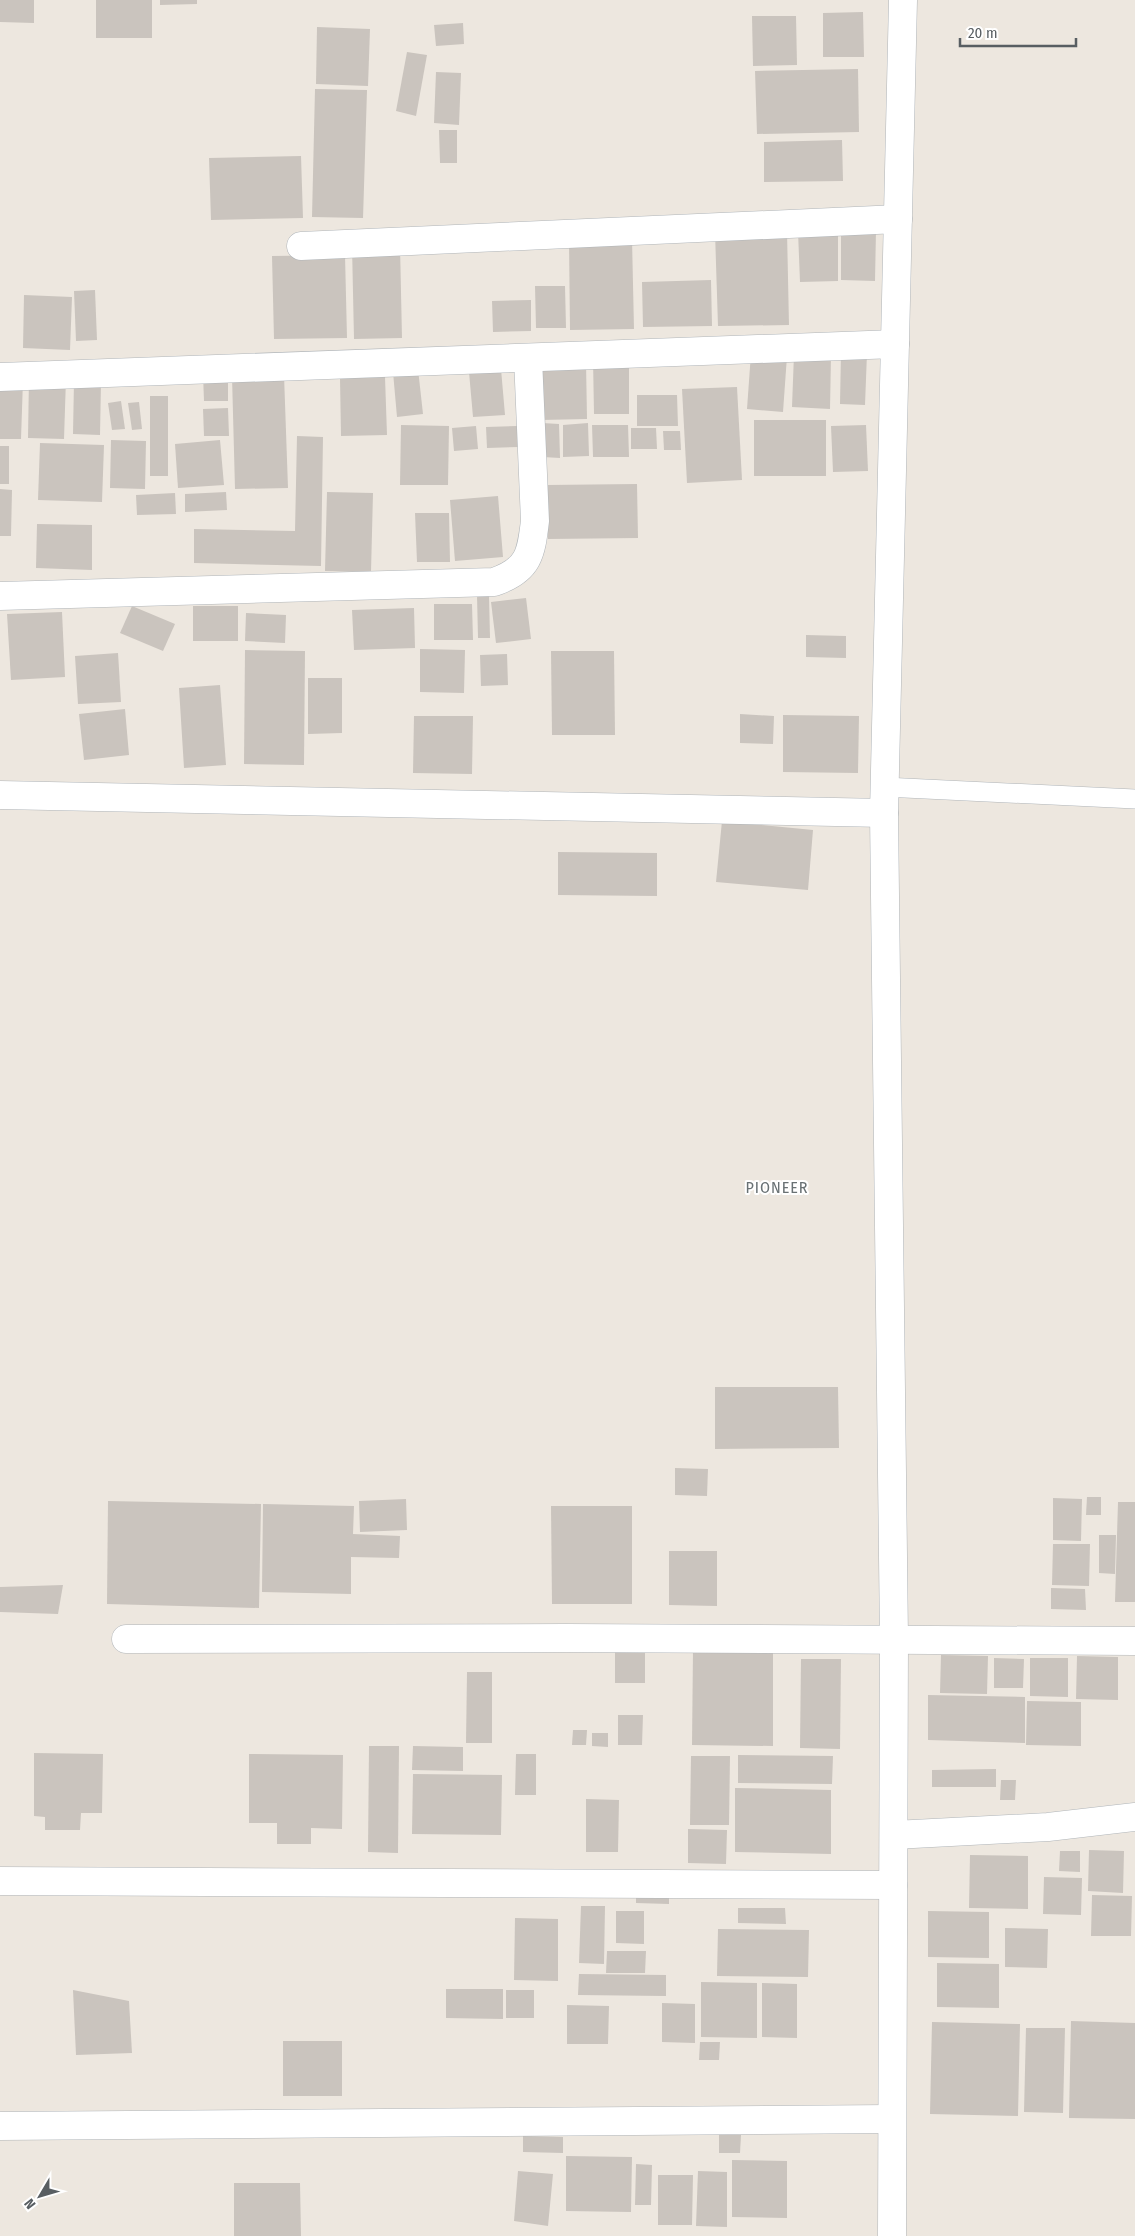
<svg xmlns="http://www.w3.org/2000/svg" width="1135" height="2236" font-family="'Fira Sans Condensed',sans-serif">
<style>
.building{fill:#cac4be}
.lines{fill:none;stroke-linecap:round;stroke-linejoin:round}
.service-casing{stroke:#b0b5b9;stroke-width:20}
.minor-casing{stroke:#b0b5b9;stroke-width:29}
.service{stroke:#fff;stroke-width:19}
.minor{stroke:#fff;stroke-width:28}
.labels{text-anchor:middle;stroke-width:4;stroke-linejoin:round;paint-order:stroke}
.quarter-label{font-size:16px;letter-spacing:1px;fill:#697174;stroke:#fff}
</style>
<rect width="100%" height="100%" fill="#ede7df"/>
<g class="building">
<polygon points="0,0 34,0 34,23 0,22"/>
<rect x="96" y="0" width="56" height="38"/>
<polygon points="160,0 197,0 197,4 160,5"/>
<polygon points="863,12 864,57 823,57 823,13"/>
<polygon points="752,16 796,16 797,65 753,66"/>
<polygon points="463,23 464,44 436,46 434,25"/>
<polygon points="317,27 370,29 368,86 316,84"/>
<polygon points="407,52 427,55 416,116 396,111"/>
<polygon points="858,69 859,132 757,134 755,71"/>
<polygon points="436,72 461,73 459,125 434,123"/>
<polygon points="315,89 367,90 363,218 312,217"/>
<polygon points="439,130 457,130 457,163 440,163"/>
<polygon points="842,140 843,181 764,182 764,142"/>
<polygon points="301,156 303,218 211,220 209,158"/>
<polygon points="841,229 876,230 875,281 841,280"/>
<polygon points="838,230 838,281 800,282 798,231"/>
<polygon points="787,231 789,325 718,326 715,232"/>
<polygon points="632,239 634,329 570,330 569,240"/>
<polygon points="400,245 402,338 354,339 352,246"/>
<polygon points="345,255 347,338 274,339 272,256"/>
<polygon points="711,280 712,326 643,327 642,282"/>
<polygon points="535,286 565,286 566,328 536,328"/>
<polygon points="95,290 97,340 76,341 74,291"/>
<polygon points="24,295 72,297 70,350 23,348"/>
<polygon points="531,300 531,331 493,332 492,301"/>
<polygon points="841,352 867,353 865,405 840,404"/>
<polygon points="751,353 787,356 783,412 747,409"/>
<polygon points="794,354 831,355 830,409 792,407"/>
<polygon points="593,358 629,358 629,414 594,414"/>
<polygon points="586,362 587,419 541,420 540,363"/>
<polygon points="418,369 423,414 397,417 393,372"/>
<polygon points="501,369 505,415 473,417 469,372"/>
<polygon points="203,374 228,374 228,401 204,401"/>
<polygon points="284,375 288,488 235,489 232,376"/>
<polygon points="29,377 66,378 64,439 28,438"/>
<polygon points="385,377 387,435 341,436 340,378"/>
<polygon points="0,379 23,380 21,439 0,439"/>
<polygon points="74,381 101,382 100,435 73,434"/>
<polygon points="737,387 742,480 687,483 682,389"/>
<polygon points="637,395 677,395 678,426 637,426"/>
<rect x="150" y="396" width="18" height="80"/>
<polygon points="121,401 125,429 112,430 108,403"/>
<polygon points="139,402 142,429 132,430 128,403"/>
<polygon points="228,408 229,436 204,436 203,409"/>
<rect x="754" y="420" width="72" height="56"/>
<polygon points="542,423 559,424 560,458 543,457"/>
<polygon points="588,423 589,456 563,457 563,425"/>
<polygon points="401,425 449,426 448,485 400,485"/>
<polygon points="592,425 628,425 629,457 593,457"/>
<polygon points="866,425 868,471 833,472 831,426"/>
<polygon points="476,426 478,449 454,451 452,428"/>
<polygon points="517,426 519,447 487,448 486,427"/>
<polygon points="631,428 656,428 657,449 631,449"/>
<polygon points="663,431 680,431 681,450 664,450"/>
<polygon points="297,436 323,437 321,566 194,563 194,529 295,531"/>
<polygon points="111,440 146,441 145,489 110,488"/>
<polygon points="220,440 224,485 178,488 175,444"/>
<polygon points="40,443 104,445 102,502 38,500"/>
<rect x="0" y="446" width="9" height="38"/>
<polygon points="637,484 638,538 548,539 547,485"/>
<polygon points="0,489 12,490 11,536 0,536"/>
<polygon points="226,492 227,510 185,512 185,494"/>
<polygon points="327,492 373,493 371,572 325,571"/>
<polygon points="175,493 176,514 137,515 136,495"/>
<polygon points="498,496 503,557 455,561 450,500"/>
<polygon points="415,513 449,513 450,562 417,562"/>
<polygon points="37,524 92,525 92,570 36,568"/>
<polygon points="477,595 489,595 490,638 478,638"/>
<polygon points="526,598 531,639 496,643 491,602"/>
<polygon points="434,604 472,604 473,640 434,640"/>
<polygon points="132,606 175,624 163,651 120,633"/>
<rect x="193" y="606" width="45" height="35"/>
<polygon points="414,608 415,648 354,650 352,610"/>
<polygon points="62,612 65,677 11,680 7,614"/>
<polygon points="246,613 286,615 285,643 245,641"/>
<polygon points="806,635 846,636 846,658 806,657"/>
<polygon points="420,649 465,650 464,693 420,692"/>
<polygon points="245,650 305,651 304,765 244,764"/>
<polygon points="551,651 614,651 615,735 552,735"/>
<polygon points="118,653 121,702 78,704 75,656"/>
<polygon points="507,654 508,685 481,686 480,655"/>
<polygon points="308,678 342,678 342,733 308,734"/>
<polygon points="220,685 226,765 184,768 179,688"/>
<polygon points="125,709 129,755 84,760 79,714"/>
<polygon points="740,714 774,716 773,744 740,743"/>
<polygon points="783,715 859,716 858,773 783,772"/>
<polygon points="414,716 473,716 472,774 413,773"/>
<polygon points="722,821 813,830 808,890 716,882"/>
<polygon points="558,852 657,853 657,896 558,895"/>
<polygon points="715,1387 838,1387 839,1448 715,1449"/>
<polygon points="675,1468 708,1469 707,1496 675,1495"/>
<polygon points="1087,1497 1101,1497 1101,1515 1086,1515"/>
<polygon points="1053,1498 1082,1499 1081,1541 1053,1540"/>
<polygon points="406,1499 407,1530 360,1532 359,1501"/>
<polygon points="108,1501 261,1504 259,1608 107,1604"/>
<polygon points="1118,1502 1135,1502 1135,1602 1115,1602"/>
<polygon points="263,1504 354,1506 353,1534 400,1536 399,1558 351,1557 351,1594 262,1592"/>
<polygon points="551,1506 632,1506 632,1604 552,1604"/>
<polygon points="1099,1535 1116,1535 1115,1574 1099,1573"/>
<polygon points="1053,1544 1090,1544 1089,1586 1052,1585"/>
<polygon points="669,1551 717,1551 717,1606 669,1605"/>
<polygon points="63,1585 58,1614 0,1612 0,1587"/>
<polygon points="1051,1588 1085,1589 1086,1610 1051,1609"/>
<polygon points="615,1646 645,1647 645,1683 615,1683"/>
<polygon points="693,1649 773,1651 773,1746 692,1745"/>
<polygon points="941,1655 988,1656 987,1694 940,1693"/>
<polygon points="1077,1656 1118,1657 1118,1700 1076,1699"/>
<polygon points="994,1658 1024,1659 1023,1688 994,1688"/>
<polygon points="1030,1658 1068,1658 1068,1697 1030,1696"/>
<polygon points="801,1659 841,1659 840,1749 800,1748"/>
<polygon points="467,1672 492,1672 492,1743 466,1743"/>
<polygon points="928,1695 1025,1697 1025,1743 928,1740"/>
<polygon points="1027,1701 1081,1702 1081,1746 1026,1745"/>
<polygon points="618,1715 643,1715 642,1745 618,1745"/>
<polygon points="573,1730 587,1730 586,1745 572,1745"/>
<polygon points="592,1733 608,1733 608,1747 592,1746"/>
<polygon points="369,1746 399,1746 398,1853 368,1852"/>
<polygon points="413,1746 463,1747 463,1771 412,1770"/>
<polygon points="34,1753 103,1754 102,1813 81,1813 80,1830 45,1830 45,1817 34,1816"/>
<polygon points="249,1754 343,1755 342,1829 311,1828 311,1844 277,1844 277,1823 249,1823"/>
<polygon points="516,1754 536,1754 536,1795 515,1795"/>
<polygon points="738,1755 833,1756 832,1784 738,1783"/>
<polygon points="691,1756 730,1756 729,1825 690,1825"/>
<polygon points="996,1769 996,1787 932,1787 932,1770"/>
<polygon points="413,1774 502,1775 501,1835 412,1834"/>
<polygon points="1001,1780 1016,1780 1015,1800 1000,1800"/>
<polygon points="735,1788 831,1790 831,1854 735,1852"/>
<polygon points="586,1799 619,1800 618,1852 586,1852"/>
<polygon points="688,1829 727,1830 726,1864 688,1863"/>
<polygon points="1089,1850 1124,1851 1123,1893 1088,1891"/>
<polygon points="1060,1851 1080,1851 1080,1872 1059,1871"/>
<polygon points="970,1855 1028,1856 1028,1909 969,1908"/>
<polygon points="1044,1877 1082,1878 1081,1915 1043,1914"/>
<polygon points="636,1887 669,1887 669,1904 636,1903"/>
<polygon points="1092,1895 1132,1896 1131,1936 1091,1936"/>
<polygon points="581,1906 605,1906 604,1964 579,1963"/>
<polygon points="738,1908 785,1908 786,1924 738,1923"/>
<polygon points="616,1911 644,1911 644,1944 616,1943"/>
<polygon points="928,1911 989,1912 989,1958 928,1957"/>
<polygon points="515,1918 558,1919 558,1981 514,1980"/>
<polygon points="1005,1928 1048,1929 1047,1968 1005,1967"/>
<polygon points="718,1929 809,1930 808,1977 717,1976"/>
<polygon points="607,1951 646,1951 645,1973 606,1973"/>
<polygon points="937,1963 999,1964 999,2008 937,2007"/>
<polygon points="579,1974 666,1975 666,1996 578,1995"/>
<polygon points="701,1982 757,1983 757,2038 701,2037"/>
<polygon points="762,1983 797,1984 797,2038 762,2037"/>
<polygon points="446,1989 503,1989 503,2019 446,2018"/>
<polygon points="73,1990 129,2001 132,2053 76,2055"/>
<rect x="506" y="1990" width="28" height="28"/>
<polygon points="662,2003 695,2004 695,2043 662,2042"/>
<polygon points="567,2005 609,2006 608,2044 567,2044"/>
<polygon points="1071,2021 1135,2023 1135,2119 1069,2118"/>
<polygon points="932,2022 1020,2024 1018,2116 930,2114"/>
<polygon points="1026,2028 1065,2028 1063,2113 1024,2112"/>
<rect x="283" y="2041" width="59" height="55"/>
<polygon points="700,2042 720,2042 719,2060 699,2060"/>
<polygon points="719,2134 741,2135 740,2153 719,2153"/>
<polygon points="523,2136 563,2137 563,2153 523,2152"/>
<polygon points="566,2156 632,2157 631,2212 566,2211"/>
<polygon points="732,2160 787,2161 787,2218 732,2217"/>
<polygon points="636,2164 652,2165 651,2205 635,2205"/>
<polygon points="518,2171 553,2174 548,2226 514,2221"/>
<polygon points="698,2171 727,2172 727,2227 696,2226"/>
<polygon points="658,2175 693,2175 692,2225 658,2225"/>
<polygon points="234,2183 300,2183 301,2236 234,2236"/>
</g>
<g class="lines">
<g class="service-casing">
<polyline id="service" points="884,787 1135,799"/>
</g>
<g class="minor-casing">
<g id="minor">
<polyline points="301,246 898,219"/>
<polyline points="0,377 895,344"/>
<path d="M0,596L494,582C529,570 531,554 535,521L528,358"/>
<polyline points="0,795 884,813"/>
<polyline points="126,1639 566,1638 1135,1641"/>
<polyline points="894,1835 1048,1827 1135,1817"/>
<polyline points="0,1881 893,1885"/>
<polyline points="0,2126 891,2119"/>
<polyline points="892,2236 894,1639 884,813 903,0"/>
</g>
</g>
<use href="#service" class="service"/>
<use href="#minor" class="minor"/>
</g>
<g class="labels">
<g class="quarter-label">
<text x="777" y="1193">PIONEER</text>
</g>
</g>
<g transform="translate(40 2196) rotate(232)" stroke="#ffffff" stroke-width="4" paint-order="stroke">
<path d="M0-4L9 19L0 12L-9 19Z" fill="#585e62"/>
<text y="-8" font-size="14" font-weight="bold" text-anchor="middle" fill="#585e62">N</text>
</g>
<path d="M960 38v8h116v-8" fill="none" stroke="#585e62" stroke-width="2.5"/>
<text x="968" y="38" font-size="15" fill="#585e62" stroke="#ffffff" stroke-width="4" paint-order="stroke">20 m</text>
</svg>
